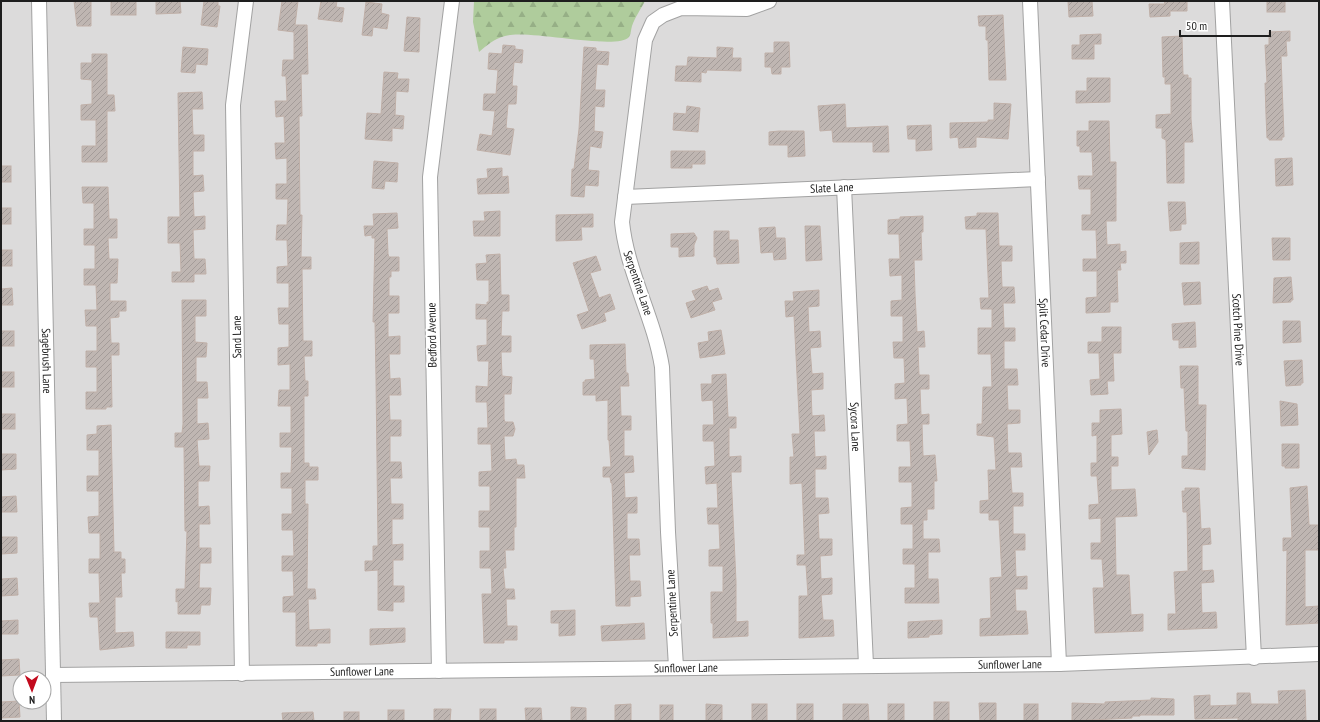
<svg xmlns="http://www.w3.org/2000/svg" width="1320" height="722" font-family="'PT Sans Narrow',sans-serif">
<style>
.residential{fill:#dcdbdb;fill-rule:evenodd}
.forest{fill:url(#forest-firs)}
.building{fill:url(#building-hatch);stroke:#c0b0a8}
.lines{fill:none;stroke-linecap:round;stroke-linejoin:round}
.minor-casing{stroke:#a2a2a2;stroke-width:16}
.minor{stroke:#fff;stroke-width:14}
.labels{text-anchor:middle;stroke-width:4;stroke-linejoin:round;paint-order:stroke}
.street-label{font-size:12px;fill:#1e1e1e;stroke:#fff}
</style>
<defs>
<pattern id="forest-firs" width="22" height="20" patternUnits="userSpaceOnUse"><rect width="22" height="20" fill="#afcc9c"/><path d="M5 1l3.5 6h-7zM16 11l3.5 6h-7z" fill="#96af86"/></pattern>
<pattern id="building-hatch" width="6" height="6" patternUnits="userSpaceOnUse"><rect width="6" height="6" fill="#bfb6b2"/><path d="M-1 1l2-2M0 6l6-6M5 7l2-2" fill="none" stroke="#a49c99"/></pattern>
</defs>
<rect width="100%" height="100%" fill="#efeae5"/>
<path class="residential" d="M1,1H1319V721H1ZM20,678H44V702H20Z"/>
<path class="forest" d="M474,1H645C641,9 635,17 632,26C631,29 631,34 629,37C617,51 528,29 505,36C494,39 487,45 479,52L473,22Z"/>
<g class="building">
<polygon points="74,1 91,1 91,26 77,26"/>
<rect x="111" y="1" width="25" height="14"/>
<polygon points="156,1 180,1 181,13 156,14"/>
<polygon points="204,1 218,1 218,6 220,6 217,27 201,25"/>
<polygon points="282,1 298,1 295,25 307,25 308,74 301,74 302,116 299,116 300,215 302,215 301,257 311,257 311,269 302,269 303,341 312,341 312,356 304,356 305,381 308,381 308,396 304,396 304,463 309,463 309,467 318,467 318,480 305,480 305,504 308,504 307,589 315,589 316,599 308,599 309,630 330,629 330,643 317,643 317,646 296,646 296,612 283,612 283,597 294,596 293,571 282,571 282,556 294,556 293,530 282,530 282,514 292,514 292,488 281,488 281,473 291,473 292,447 280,447 280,433 291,433 291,406 278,406 279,390 290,390 290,364 278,365 278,348 289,347 289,324 279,324 278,308 289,308 289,283 277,283 277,267 288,266 287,240 276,240 277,225 287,225 288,199 276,199 276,184 287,184 287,158 276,159 275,143 285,143 284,116 276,117 275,101 287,101 286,76 282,76 283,60 294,60 294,32 278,30"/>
<polygon points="321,1 337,1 336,7 344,8 342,22 318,19"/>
<polygon points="1068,1 1092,1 1093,16 1069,17"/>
<polygon points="1164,1 1187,1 1187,11 1170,11 1170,16 1150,17 1149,4 1165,4"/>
<rect x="1267" y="1" width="18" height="11"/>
<polygon points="366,2 382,4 381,13 389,15 387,29 373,27 372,36 362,35"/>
<polygon points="1003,15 1006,80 989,80 988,40 986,40 986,26 979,26 978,16"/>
<polygon points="407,17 420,18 419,52 404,51"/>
<polygon points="1290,31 1290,41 1286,41 1287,56 1281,56 1284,137 1282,137 1282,140 1269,140 1269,138 1267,138 1266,115 1265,83 1267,83 1265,45 1269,45 1269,32"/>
<polygon points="1101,34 1101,44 1094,44 1094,59 1072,59 1072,45 1080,45 1080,35"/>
<polygon points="1182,36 1183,75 1188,75 1188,78 1191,78 1191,119 1193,142 1184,142 1184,183 1167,183 1166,140 1162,138 1162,128 1156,128 1156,115 1171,114 1171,84 1165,84 1165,77 1163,77 1162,37"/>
<polygon points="774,42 789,42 790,67 781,67 781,74 772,74 771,67 765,67 765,53 774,53"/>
<polygon points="503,45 515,46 515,49 523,50 522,63 514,62 512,86 517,86 516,104 508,104 506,128 514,129 510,155 477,150 480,134 492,136 495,111 483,110 484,94 496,94 498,70 488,69 489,53 502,54"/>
<polygon points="183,47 208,49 207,65 196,64 195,73 181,72"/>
<polygon points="584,47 596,48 596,51 609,52 608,65 597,64 595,90 605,90 604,107 595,106 594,131 603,132 601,148 590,146 588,170 599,171 598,186 585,185 584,197 571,196 572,169 574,169 579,129"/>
<polygon points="717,47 733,48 732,58 741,58 741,71 707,70 706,73 701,72 701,82 675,81 676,66 687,66 688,57 717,58"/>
<polygon points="92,54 107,54 107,95 114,95 115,111 107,111 107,162 82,162 82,146 96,146 96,120 81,120 81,105 92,104 92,80 81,79 81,63 92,63"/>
<polygon points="384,72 398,73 397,79 409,79 408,92 396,91 395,115 404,116 403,129 392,128 392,141 365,139 367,113 381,114"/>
<polygon points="1087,78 1110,78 1110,102 1076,103 1076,91 1087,91"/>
<polygon points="202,92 203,109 192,109 193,135 204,135 204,151 193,151 193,176 203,175 204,191 193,192 194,217 205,216 205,229 193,230 194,259 205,259 206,274 194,274 194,282 172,282 172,272 181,272 180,243 168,243 168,217 180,217 178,93"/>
<polygon points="994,103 1011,104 1008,139 976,137 976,147 959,148 958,137 950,138 950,123 988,122 988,120 994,120"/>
<polygon points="845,104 846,128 888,126 889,152 873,152 873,142 833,142 832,130 820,131 818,106"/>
<polygon points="687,106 700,108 698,132 673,130 674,113 686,114"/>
<polygon points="1089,121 1109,121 1110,162 1116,162 1116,221 1106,221 1107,245 1120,244 1120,252 1126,251 1126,263 1120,263 1121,270 1117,270 1118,302 1110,302 1110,312 1086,313 1086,298 1097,297 1097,271 1083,271 1083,259 1097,259 1096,230 1082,230 1082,215 1091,215 1091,189 1079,189 1078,176 1093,176 1092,152 1080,152 1080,146 1077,146 1077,131 1089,131"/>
<polygon points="931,125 932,150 916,151 916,139 908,139 907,126"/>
<polygon points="779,131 804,131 805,156 788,157 788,145 769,145 769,132"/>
<polygon points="671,151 705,151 705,164 692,164 692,168 671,168"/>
<polygon points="1292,158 1293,185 1276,186 1275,159"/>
<polygon points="374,161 398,163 397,182 385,181 384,189 372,188"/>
<rect x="1" y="166" width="10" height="16"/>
<polygon points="502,168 502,177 508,176 509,193 478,194 477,179 488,178 487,169"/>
<polygon points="82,187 108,187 109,219 117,219 117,238 108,238 109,259 118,259 117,283 110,283 110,301 126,301 126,311 119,311 119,317 110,318 111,343 119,343 119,355 111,355 112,407 106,407 106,409 86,409 86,392 97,392 97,367 86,367 86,351 97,351 97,326 86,326 85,310 97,310 96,285 84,285 84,269 95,269 95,245 84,245 84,229 94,229 94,203 83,203"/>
<polygon points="1168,202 1185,202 1186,224 1181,224 1181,230 1170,231"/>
<rect x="1" y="208" width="10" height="16"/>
<polygon points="500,211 500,236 474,236 473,221 485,221 484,212"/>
<polygon points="397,213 398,228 387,229 388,254 389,257 399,257 399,271 391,271 391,277 389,277 389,296 399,296 399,313 388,313 388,337 400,336 400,354 389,354 390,379 400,378 401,395 389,395 390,420 401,420 401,436 390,436 390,462 401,462 402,478 390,478 391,504 403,504 403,519 392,519 392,545 403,544 403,560 393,560 393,586 404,586 404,602 393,602 393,611 378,610 378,570 365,571 365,561 373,561 373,546 378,546 376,379 375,322 373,322 375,238 372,238 372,235 365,236 364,226 374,226 373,214"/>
<polygon points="977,213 998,213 999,246 1012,246 1012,261 1001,261 1002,287 1014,287 1015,303 1003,303 1004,328 1015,328 1015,341 1004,341 1004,369 1017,369 1018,385 1007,385 1008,410 1020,410 1020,423 1007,424 1008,453 1021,453 1022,467 1010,467 1012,493 1023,493 1023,506 1013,506 1013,534 1025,534 1025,550 1015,550 1016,577 1027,576 1027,589 1015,589 1016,611 1026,611 1028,634 980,636 980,619 991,618 990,578 1002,577 999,520 989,520 989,513 980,513 980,501 989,500 988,470 996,470 994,437 977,435 977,424 982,424 983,387 992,387 991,354 978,354 978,328 992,328 992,309 981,309 980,298 989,298 986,229 966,229 965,217 977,216"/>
<polygon points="593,214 593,227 581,227 582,240 556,241 556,215"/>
<polygon points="923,216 923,232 921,232 922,260 914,260 915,294 917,332 924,331 925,347 918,347 919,375 929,375 929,389 920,389 921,415 929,414 929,424 922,424 923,456 935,455 937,481 934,481 934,509 927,509 927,520 923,520 923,539 939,539 940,552 928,552 928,579 938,579 939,603 905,603 905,588 915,588 915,564 903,564 903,549 913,549 913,524 901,524 901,508 912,507 912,482 899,482 899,467 911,467 910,441 897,441 897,425 908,424 907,398 895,399 895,384 905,383 904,358 894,358 893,342 903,342 903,316 891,316 891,301 902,300 902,275 890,276 889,259 900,259 899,234 888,234 888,220 900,219 900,217"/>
<polygon points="805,226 820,226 822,260 806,261"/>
<polygon points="775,227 776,238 785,238 786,259 774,260 773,252 761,253 759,228"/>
<polygon points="714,231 729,231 729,240 738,240 739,263 717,264 716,257 714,257"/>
<polygon points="694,233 697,238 694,245 694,256 679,257 679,247 671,247 671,234"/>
<polygon points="1272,238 1290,238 1290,260 1273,260"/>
<polygon points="1199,242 1199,264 1180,264 1180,243"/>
<rect x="1" y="250" width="11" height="16"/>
<polygon points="500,254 501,295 509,295 509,311 502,311 501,336 511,336 511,352 501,352 502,376 512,377 511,394 504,394 504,419 505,422 513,422 515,429 513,436 504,436 505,460 516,459 517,465 524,465 525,478 516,478 516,527 514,527 514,550 505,550 506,568 503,568 505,589 514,589 515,599 506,599 507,626 517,626 517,640 504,640 504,643 484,643 482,594 492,594 491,568 480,568 480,551 490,551 490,527 479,527 479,511 490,511 490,486 479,486 479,472 492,471 491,444 478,444 478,428 488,428 487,402 476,402 476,386 488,387 489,361 478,361 477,346 487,345 487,319 476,319 476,304 487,305 487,302 489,302 489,280 477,280 476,264 487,263 486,255"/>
<polygon points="596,256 601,270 590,273 599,298 610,294 615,309 604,313 606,321 582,329 577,315 589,311 573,263"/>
<polygon points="1291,277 1293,300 1291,300 1291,302 1273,303 1274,278"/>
<polygon points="1200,282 1201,304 1184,305 1182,283"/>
<polygon points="707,286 709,291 718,288 722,299 712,302 715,310 691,318 686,303 696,300 692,291"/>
<polygon points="12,288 13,305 1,305 1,289"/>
<polygon points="819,290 819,306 808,307 809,332 820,331 821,347 810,348 812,374 823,373 823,389 811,390 812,416 824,415 825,431 814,431 815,457 826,456 826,469 815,469 815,498 828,498 829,513 818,514 819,539 832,539 832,555 820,556 821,579 832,578 832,594 821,595 823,620 833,620 834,636 799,638 799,596 808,596 806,565 797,565 797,555 805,555 802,483 790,484 790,457 794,457 792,434 800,434 794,316 786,317 785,301 794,301 793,292"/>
<polygon points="182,300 206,300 206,316 195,316 195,342 207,343 206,357 196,357 196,382 207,382 208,398 197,398 197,424 208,423 209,439 197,440 199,466 210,466 209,481 198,481 198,507 209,506 210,524 199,524 199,548 211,548 211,563 200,563 199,588 211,588 210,605 201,605 200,614 178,614 178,601 176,602 176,589 185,589 187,531 185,531 184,447 175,447 175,433 182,433 183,424"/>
<polygon points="1283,321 1300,321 1301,342 1283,343"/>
<polygon points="1195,322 1196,347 1179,348 1179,340 1173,340 1172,324"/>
<polygon points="1102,327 1121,327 1121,353 1113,353 1114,381 1107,381 1108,394 1091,395 1090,380 1100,379 1099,353 1088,353 1088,342 1102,342"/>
<polygon points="721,330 725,354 700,358 698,343 709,341 708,332"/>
<rect x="1" y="331" width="13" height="15"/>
<polygon points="625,344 626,373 628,373 629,386 620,386 621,416 631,416 631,430 624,430 624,456 633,456 634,472 624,473 625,498 637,497 637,513 627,513 627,539 639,539 640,555 629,555 630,581 640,581 641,596 630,597 630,606 616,606 612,483 611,483 610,477 603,477 603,467 611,467 609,440 608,440 608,400 596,401 596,395 583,395 583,382 585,382 585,380 595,379 594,359 590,359 590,345"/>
<polygon points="1302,360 1303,383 1301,383 1301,385 1286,386 1284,361"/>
<polygon points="1180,366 1198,366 1198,405 1206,405 1205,470 1182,468 1182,456 1188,456 1188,431 1186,431 1184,388 1181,388"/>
<rect x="1" y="372" width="13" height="15"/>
<polygon points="726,374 728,417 736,417 736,428 729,428 729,457 741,456 741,472 731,472 736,582 736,622 748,621 748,636 713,638 713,623 711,623 711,592 723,592 723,566 709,566 709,550 720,549 719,524 708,524 707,508 718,508 717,483 706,484 705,467 715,466 714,441 703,441 703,425 714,425 713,400 702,401 701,384 712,384 712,375"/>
<polygon points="1280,401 1297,404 1298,425 1281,426"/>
<polygon points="1121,409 1122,434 1111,435 1111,457 1118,457 1118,466 1111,466 1111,490 1135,489 1137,516 1115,517 1116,575 1129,575 1131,615 1143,614 1143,631 1095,633 1093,588 1104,588 1102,559 1091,559 1091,543 1101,543 1101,518 1089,519 1089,505 1099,504 1097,476 1091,476 1091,463 1097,463 1097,435 1092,436 1092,423 1100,423 1100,410"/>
<rect x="1" y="414" width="14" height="15"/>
<polygon points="111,425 114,552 121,552 121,559 125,559 125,573 121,573 122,597 115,597 115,633 133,632 134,646 100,650 98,617 90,617 89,603 100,603 99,573 89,573 89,559 100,559 100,533 89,533 88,517 99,516 99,491 87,491 87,476 99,476 99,450 87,450 87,435 97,434 97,426"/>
<polygon points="1157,430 1158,442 1149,455 1147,432"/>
<polygon points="1282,444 1299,444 1299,468 1285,468 1285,466 1282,466"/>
<polygon points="1,454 16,454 16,469 1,470"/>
<polygon points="1307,486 1309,525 1319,525 1319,550 1305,550 1305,607 1319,606 1319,623 1286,625 1287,550 1283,551 1283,538 1292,538 1290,488"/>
<polygon points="1185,488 1199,488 1201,529 1210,528 1211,544 1202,545 1202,571 1213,570 1214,582 1201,583 1202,613 1216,612 1217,628 1168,630 1168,614 1176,614 1174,572 1188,571 1187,512 1183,512 1182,491 1185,491"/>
<polygon points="16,496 17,512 1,512 1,497"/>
<polygon points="1,537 17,537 17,553 1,554"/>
<polygon points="17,578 18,595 1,596 1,579"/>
<polygon points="575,610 575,635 559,636 559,623 551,623 551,611"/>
<polygon points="18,620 18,634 1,634 1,621"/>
<polygon points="942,620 942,634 929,635 929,637 908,638 908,622"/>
<polygon points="644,623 645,639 602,641 601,626"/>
<polygon points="405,628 405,642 370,645 370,629"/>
<polygon points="166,632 200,632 200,645 187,645 187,648 166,648"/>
<polygon points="19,659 20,675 1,676 1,660"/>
<polygon points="1305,690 1306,721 1238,721 1238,718 1195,719 1194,696 1210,695 1210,706 1237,705 1237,693 1250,693 1251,704 1279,704 1278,691"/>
<polygon points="1151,698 1174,699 1174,715 1140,715 1140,716 1132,716 1132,718 1072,721 1072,703 1105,704 1105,702 1151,700"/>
<polygon points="19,701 20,717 1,718 1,702"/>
<rect x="934" y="702" width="15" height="19"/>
<polygon points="979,703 996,703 996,721 980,721"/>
<polygon points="631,704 631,721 615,721 615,705"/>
<polygon points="706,704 722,705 722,721 706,721"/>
<rect x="752" y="704" width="15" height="17"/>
<rect x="797" y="704" width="16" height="17"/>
<polygon points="843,704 868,704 869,721 843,721"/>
<rect x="888" y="704" width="16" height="17"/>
<rect x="1024" y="704" width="14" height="17"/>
<rect x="660" y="705" width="13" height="16"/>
<polygon points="571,707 586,708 586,721 571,721"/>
<polygon points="525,708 541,708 542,721 526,721"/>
<polygon points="434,709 451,709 450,721 434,721"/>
<rect x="480" y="709" width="16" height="12"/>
<rect x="388" y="710" width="16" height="11"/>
<polygon points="313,712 314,721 283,721 282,713"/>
<rect x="344" y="712" width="15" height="9"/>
</g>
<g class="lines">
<g class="minor-casing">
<g id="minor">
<path id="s1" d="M39,1L54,721"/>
<path id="s2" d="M1030,1L1059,664"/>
<path id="s3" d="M1222,1L1254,658"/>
<path id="s4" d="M844,187L866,665"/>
<path id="s5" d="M625,197L1038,179"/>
<path d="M676,667L668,532L662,367C654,317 627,272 622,222L645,40L653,22L663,15L681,8L747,9L769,1"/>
<polyline points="439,671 430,177 452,1"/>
<polyline points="242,674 233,105 246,1"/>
<path id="s6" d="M53,675L1059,664L1319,654"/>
</g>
</g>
<use href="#minor" class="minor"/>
</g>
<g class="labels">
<g class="street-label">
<text dy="4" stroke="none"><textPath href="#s5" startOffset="207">Slate Lane</textPath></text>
<text transform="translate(638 283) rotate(71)" y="4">Serpentine Lane</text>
<text dy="4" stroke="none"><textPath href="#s3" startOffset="329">Scotch Pine Drive</textPath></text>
<text dy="4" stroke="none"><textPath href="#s2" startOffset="332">Split Cedar Drive</textPath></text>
<text transform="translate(432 335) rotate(-91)" y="4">Bedford Avenue</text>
<text transform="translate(237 337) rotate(-91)" y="4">Sand Lane</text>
<text dy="4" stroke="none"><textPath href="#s1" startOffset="360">Sagebrush Lane</textPath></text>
<text dy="4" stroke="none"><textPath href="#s4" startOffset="240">Sycora Lane</textPath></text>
<text transform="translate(672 603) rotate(-93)" y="4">Serpentine Lane</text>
<text dy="4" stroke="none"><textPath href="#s6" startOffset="957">Sunflower Lane</textPath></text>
<text dy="4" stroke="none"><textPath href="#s6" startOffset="633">Sunflower Lane</textPath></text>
<text dy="4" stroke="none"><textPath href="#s6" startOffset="309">Sunflower Lane</textPath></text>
</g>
</g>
<rect width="1320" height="722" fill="none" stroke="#1e1e1e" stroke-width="4"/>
<g transform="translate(32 690) rotate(179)"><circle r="19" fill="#ffffff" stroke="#a5a5a5"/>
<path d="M0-3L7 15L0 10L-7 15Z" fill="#c20a1d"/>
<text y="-6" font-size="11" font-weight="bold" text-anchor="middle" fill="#1e1e1e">N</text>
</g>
<path d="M1180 30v6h90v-6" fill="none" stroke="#1e1e1e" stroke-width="2"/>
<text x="1186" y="30" font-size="12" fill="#1e1e1e" stroke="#ffffff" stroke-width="3" paint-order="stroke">50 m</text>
</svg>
